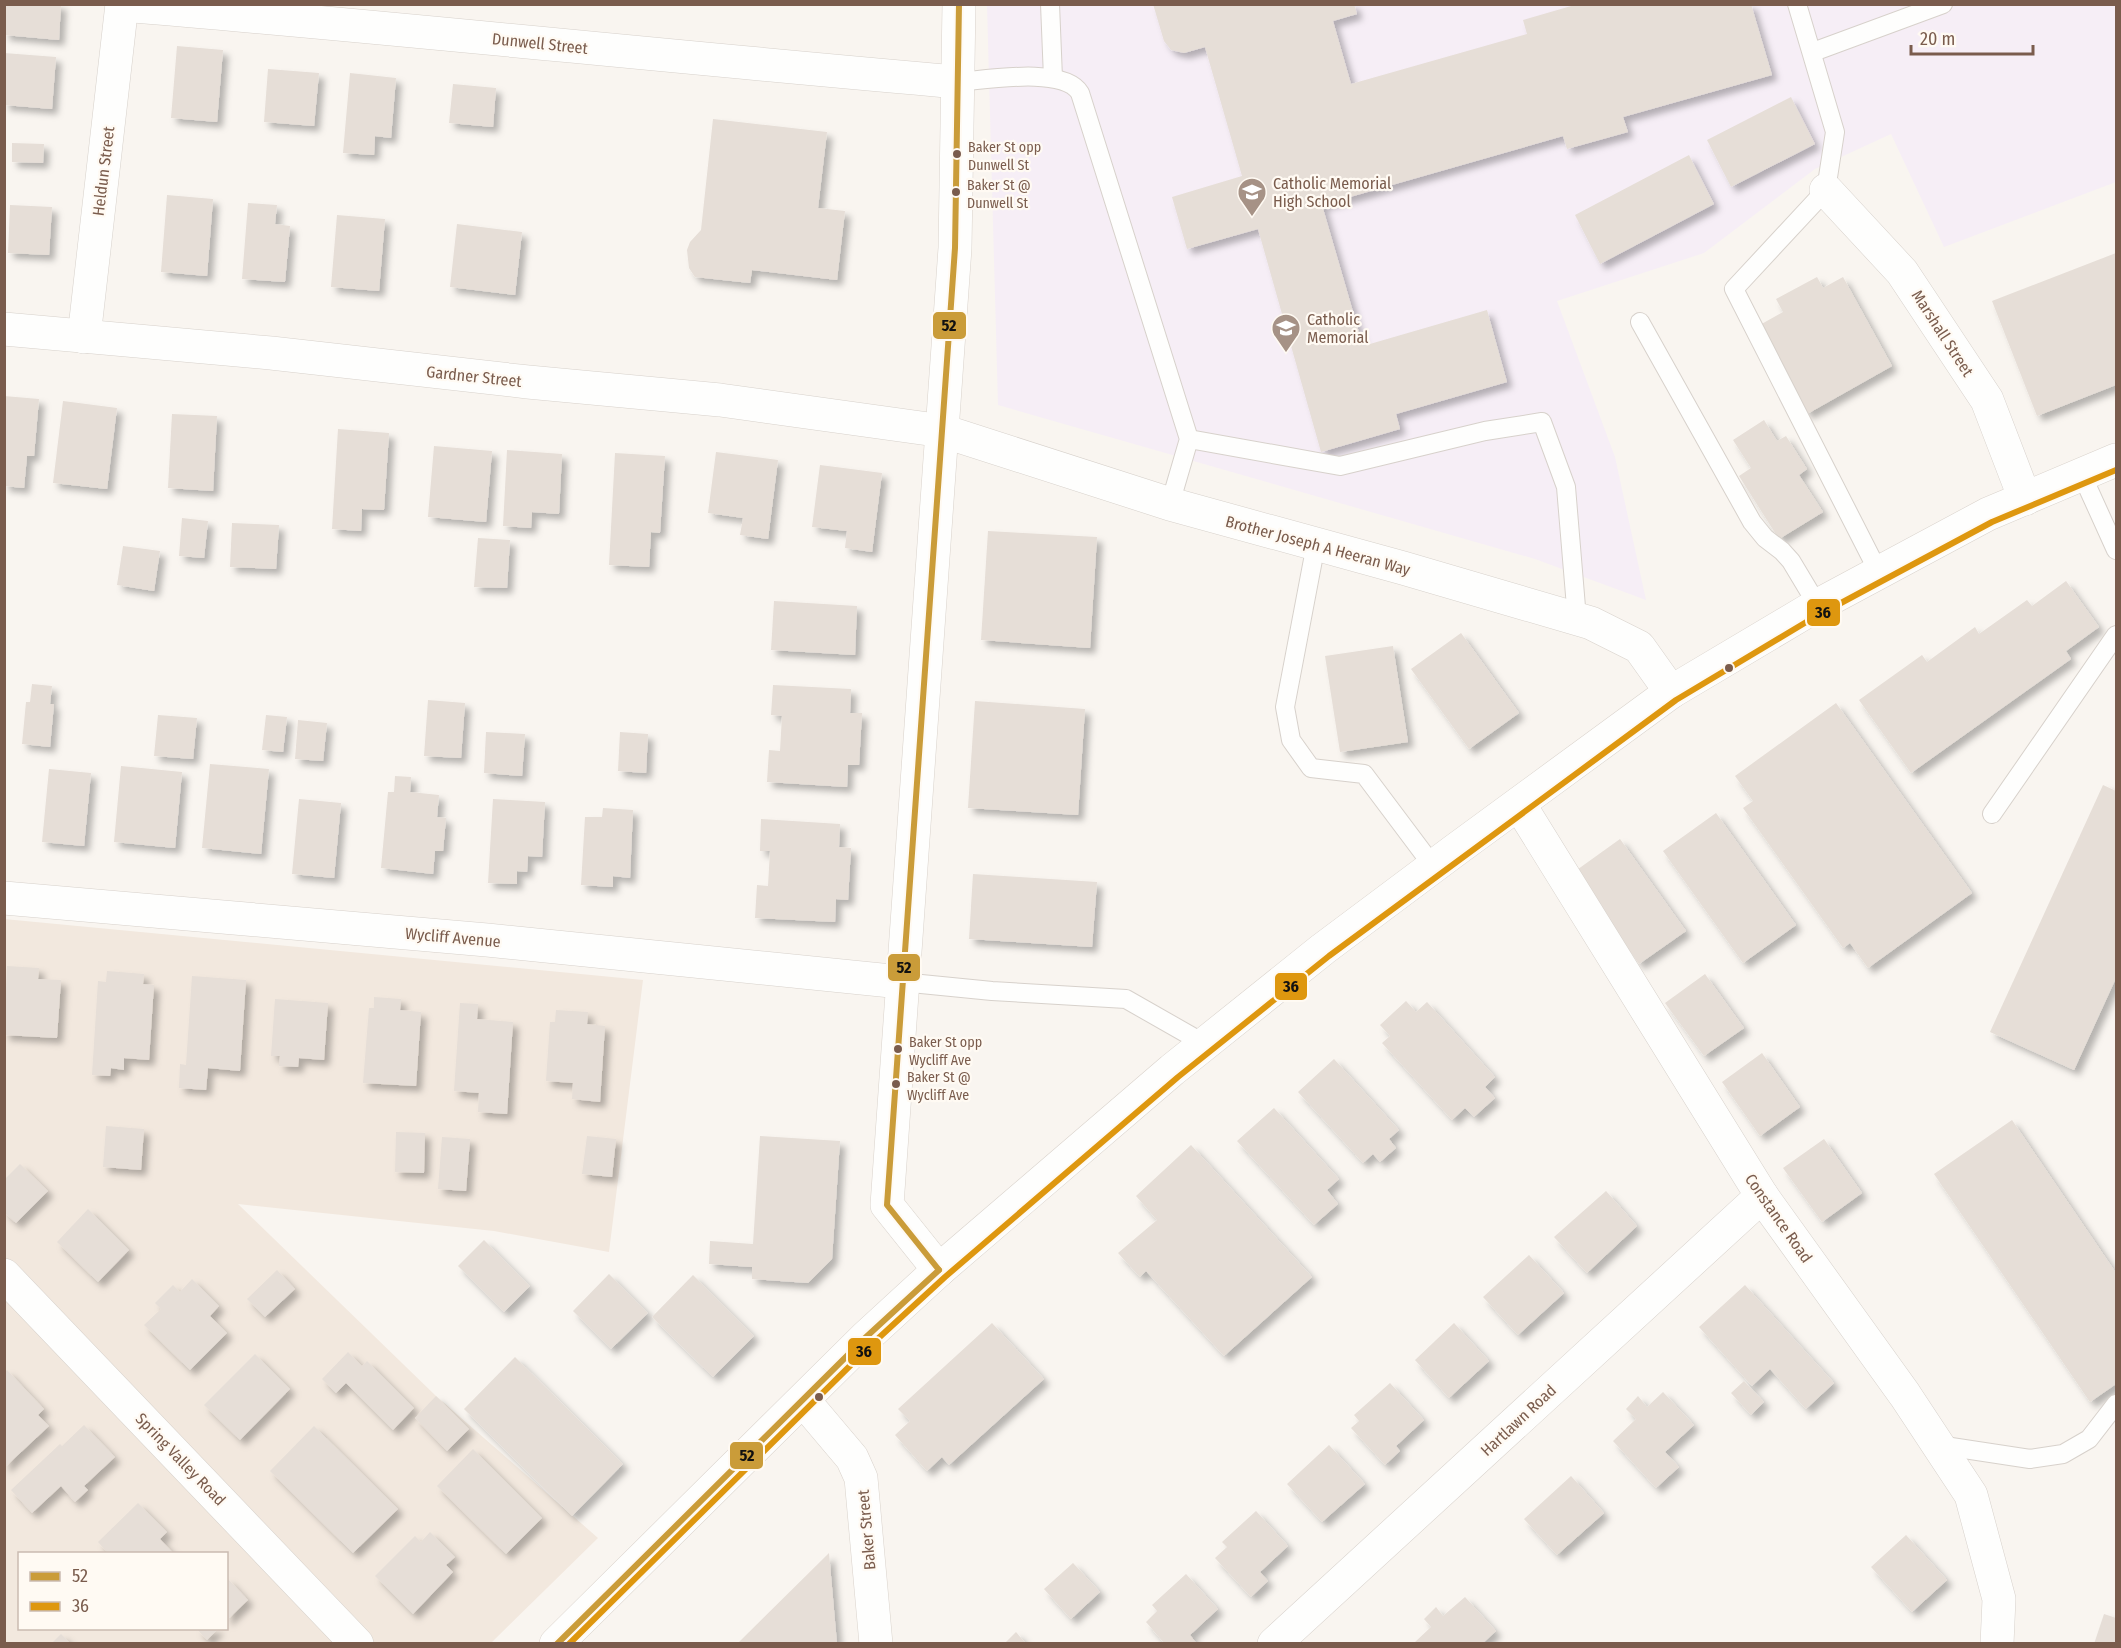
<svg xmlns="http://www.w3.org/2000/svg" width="2121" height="1648" font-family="'Fira Sans Condensed',sans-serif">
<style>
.residential{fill:#f2e8de;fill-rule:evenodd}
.education{fill:#f6eef6}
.building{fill:#e6ded7;filter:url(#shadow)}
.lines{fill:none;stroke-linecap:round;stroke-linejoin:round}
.lane-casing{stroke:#d7d1cb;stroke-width:20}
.street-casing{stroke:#d7d1cb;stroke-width:34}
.secondary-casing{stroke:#d9d2cb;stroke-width:34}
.lane{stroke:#fefefd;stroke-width:18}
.street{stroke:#fefefd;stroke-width:33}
.secondary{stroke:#fefefd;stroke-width:33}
.bus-1-casing{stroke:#fffaf3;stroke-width:10}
.bus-2-casing{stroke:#fffaf3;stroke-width:10}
.bus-1{stroke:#ca9c39;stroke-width:6}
.bus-2{stroke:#de970f;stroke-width:6}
.bus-dot{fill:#7a5c4d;stroke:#fffaf3;stroke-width:2}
.labels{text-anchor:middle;stroke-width:4.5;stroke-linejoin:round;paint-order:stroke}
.bus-label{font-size:14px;fill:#7a5c4d;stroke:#fffaf3;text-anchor:start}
.street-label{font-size:16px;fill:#7a5c4d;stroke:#fffaf3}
.poi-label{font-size:16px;fill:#7a5c4d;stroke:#fffaf3;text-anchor:start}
.line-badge{stroke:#fffaf3;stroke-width:2}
.pale-badge-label{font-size:16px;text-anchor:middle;font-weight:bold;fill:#111}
</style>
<defs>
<filter id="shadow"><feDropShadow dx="5.5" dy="5.5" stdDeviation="3" flood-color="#0004"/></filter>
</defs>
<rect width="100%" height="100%" fill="#f9f5f0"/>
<path class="residential" d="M4,919L643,980L609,1252L494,1231L238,1204L436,1396L598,1538L491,1643H5ZM20,1554H226V1628H20Z"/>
<polygon class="education" points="987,5 2116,5 2116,182 1944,247 1891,134 1815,169 1704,253 1557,301 1615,457 1646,600 1535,559 998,405"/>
<g class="building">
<polygon points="4,4 61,4 59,40 4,35"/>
<polygon points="1153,4 1354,4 1357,14 1333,21 1351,84 1527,34 1523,20 1578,4 1751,4 1772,75 1623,117 1628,132 1567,149 1563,136 1322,205 1363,346 1487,310 1507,382 1396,414 1400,429 1321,452 1258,229 1187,249 1172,197 1242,176 1205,47 1184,53 1171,50 1164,41"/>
<polygon points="177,46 223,50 217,122 171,118"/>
<polygon points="4,53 56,57 52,109 4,105"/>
<polygon points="268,69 319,73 314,126 264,122"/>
<polygon points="350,73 396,78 391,138 375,136 374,155 343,153"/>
<polygon points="453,84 496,88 493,127 449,123"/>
<polygon points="1791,97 1815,144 1731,187 1707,140"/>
<polygon points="713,119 827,132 818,208 845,211 837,280 752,270 750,283 695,277 689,268 687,250 690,242 701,230"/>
<polygon points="12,143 44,144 43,163 12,162"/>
<polygon points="1689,155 1714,204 1600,264 1575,215"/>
<polygon points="167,195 213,199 207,276 161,272"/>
<polygon points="248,203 277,205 275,224 290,226 285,282 242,279"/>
<polygon points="10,205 52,207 49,255 8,253"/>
<polygon points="337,215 385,219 379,291 331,287"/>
<polygon points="457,224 522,232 515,295 450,287"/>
<polygon points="2116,253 2116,385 2037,416 1992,301"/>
<polygon points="1817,277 1823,288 1843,277 1892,366 1807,414 1758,326 1783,312 1776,299"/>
<polygon points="4,396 39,399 34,456 27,456 24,488 4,486"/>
<polygon points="63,401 117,408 107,489 53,483"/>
<polygon points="172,414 217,416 213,491 168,488"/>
<polygon points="1764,420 1777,441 1786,436 1807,469 1799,475 1823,512 1779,539 1739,476 1751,468 1733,440"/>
<polygon points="338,429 389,433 384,510 362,509 361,531 332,529"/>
<polygon points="434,446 492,451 486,522 428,517"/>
<polygon points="507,450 562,454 559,514 532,512 531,528 503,526"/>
<polygon points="716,452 778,460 768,539 740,535 743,518 708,513"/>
<polygon points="615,453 665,456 660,533 651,532 649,567 609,565"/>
<polygon points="820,465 882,473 872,552 845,548 847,531 812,527"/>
<polygon points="182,518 208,521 204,558 179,556"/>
<polygon points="232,523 279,525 276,569 230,567"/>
<polygon points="988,531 1097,537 1090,648 981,640"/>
<polygon points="478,538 510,540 507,588 474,587"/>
<polygon points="123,546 160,551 154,591 117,585"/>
<polygon points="2066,581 2099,627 2066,651 2071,659 1911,773 1859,700 1922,655 1927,662 1975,627 1979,634 2027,600 2032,606"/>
<polygon points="774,601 857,606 855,655 771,650"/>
<polygon points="1461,633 1519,713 1469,749 1411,669"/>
<polygon points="1393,646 1408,742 1340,752 1325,656"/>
<polygon points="32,684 52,686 50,704 54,704 50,747 22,744 26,702 30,702"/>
<polygon points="773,685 851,689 850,713 862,713 859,765 848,765 847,787 767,782 769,750 780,751 782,716 771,715"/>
<polygon points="428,700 465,703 461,758 424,756"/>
<polygon points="975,701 1085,709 1078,815 968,808"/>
<polygon points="1836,703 1972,893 1868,968 1850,943 1843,948 1743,808 1753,801 1735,776"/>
<polygon points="158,715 197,718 193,759 154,756"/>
<polygon points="266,715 287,717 283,752 262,750"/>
<polygon points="298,720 327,723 323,761 295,759"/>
<polygon points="486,732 525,734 522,776 484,773"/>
<polygon points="620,732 648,734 646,773 618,771"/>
<polygon points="210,764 269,769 261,854 202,848"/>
<polygon points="121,766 182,772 175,848 114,842"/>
<polygon points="49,769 91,773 84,846 42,842"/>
<polygon points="395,776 411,777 410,792 439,795 437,817 446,818 443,851 435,851 433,874 381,868 388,792 394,792"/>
<polygon points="2103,785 2116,791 2116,978 2074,1070 1990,1032"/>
<polygon points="299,799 341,803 334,878 292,874"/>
<polygon points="493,799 545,802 542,857 528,856 527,872 517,871 517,884 488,883"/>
<polygon points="603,808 633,810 630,878 613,876 613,887 581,885 585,817 602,817"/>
<polygon points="1716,813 1796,925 1743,963 1663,851"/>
<polygon points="761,819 840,824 839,847 851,848 848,900 836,899 835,922 755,918 757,885 768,886 770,851 760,851"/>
<polygon points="1620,839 1686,931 1639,964 1574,872"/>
<polygon points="973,874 1097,882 1092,947 969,939"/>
<polygon points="7,966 39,968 38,979 61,980 57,1038 4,1035"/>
<polygon points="107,971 144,974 143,984 154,985 149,1060 124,1058 124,1070 111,1068 110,1076 92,1075 98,981 106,982"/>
<polygon points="1705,974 1744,1028 1704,1056 1665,1003"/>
<polygon points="192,976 246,980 240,1071 208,1068 206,1090 179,1088 180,1064 186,1065"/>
<polygon points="374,997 401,999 400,1010 421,1012 416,1086 363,1083 369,1008 374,1008"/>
<polygon points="275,999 328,1003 324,1060 299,1058 298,1067 279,1066 280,1056 271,1056"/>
<polygon points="1406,1001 1416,1012 1427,1002 1495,1077 1485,1087 1495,1098 1474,1117 1465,1108 1452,1120 1382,1043 1390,1036 1380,1025"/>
<polygon points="460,1003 478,1004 477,1019 513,1022 507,1114 478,1112 479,1093 454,1091"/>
<polygon points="556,1010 588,1012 587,1024 605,1026 600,1102 572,1099 573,1083 546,1081 550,1022 555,1022"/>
<polygon points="1762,1053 1800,1107 1760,1136 1722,1082"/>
<polygon points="1334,1059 1399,1130 1389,1139 1396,1148 1380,1162 1373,1154 1363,1163 1298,1092"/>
<polygon points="1274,1108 1339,1179 1327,1190 1338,1204 1314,1225 1237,1141"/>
<polygon points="2012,1120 2116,1273 2116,1384 2090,1402 1934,1174"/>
<polygon points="106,1126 144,1129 141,1170 103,1167"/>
<polygon points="396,1132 425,1133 424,1173 395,1172"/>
<polygon points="587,1136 616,1139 612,1177 582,1174"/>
<polygon points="760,1136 840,1141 832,1259 808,1283 752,1279 752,1267 709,1264 710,1241 753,1244"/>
<polygon points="442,1137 470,1139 466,1191 438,1189"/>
<polygon points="1824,1139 1862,1193 1822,1222 1783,1168"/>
<polygon points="1191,1145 1312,1277 1224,1356 1146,1271 1140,1277 1118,1253 1157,1220 1136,1196"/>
<polygon points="20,1164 48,1191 16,1223 4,1212 4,1180"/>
<polygon points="1606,1191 1637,1226 1587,1273 1554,1237"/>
<polygon points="88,1209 129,1250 98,1282 57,1242"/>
<polygon points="484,1240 530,1286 504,1312 458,1266"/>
<polygon points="1529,1255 1564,1293 1518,1335 1483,1297"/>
<polygon points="277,1270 295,1289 265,1317 247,1299"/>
<polygon points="609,1274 648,1313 611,1349 573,1311"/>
<polygon points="693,1275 754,1336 713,1377 652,1317"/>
<polygon points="192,1279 219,1306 210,1316 227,1333 190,1370 144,1325 161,1309 155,1303 173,1285 180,1292"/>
<polygon points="1745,1285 1834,1383 1806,1409 1770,1369 1752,1386 1699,1327"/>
<polygon points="992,1323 1044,1379 949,1465 942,1457 927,1471 895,1435 910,1421 898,1409"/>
<polygon points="1454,1323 1489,1361 1449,1398 1415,1360"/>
<polygon points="348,1352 362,1366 367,1361 414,1408 393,1430 346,1383 336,1393 322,1379"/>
<polygon points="255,1354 290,1389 240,1440 204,1405"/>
<polygon points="515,1357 623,1464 572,1516 464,1409"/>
<polygon points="7,1370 44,1409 38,1415 49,1426 4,1468 4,1373"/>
<polygon points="1744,1381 1764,1402 1751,1415 1731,1393"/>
<polygon points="1390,1383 1424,1420 1396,1446 1400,1451 1385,1465 1351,1428 1359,1421 1354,1415"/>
<polygon points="1663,1392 1694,1425 1665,1452 1679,1467 1656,1488 1613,1441 1636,1419 1626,1409 1638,1396 1647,1407"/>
<polygon points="436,1396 469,1429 447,1451 415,1418"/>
<polygon points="84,1425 115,1457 84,1486 88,1490 75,1502 61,1486 32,1513 11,1490 60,1444 62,1446"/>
<polygon points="314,1426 398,1509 353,1553 270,1471"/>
<polygon points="1329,1445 1365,1484 1322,1522 1287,1484"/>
<polygon points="473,1449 542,1518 506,1554 437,1486"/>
<polygon points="1571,1476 1604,1513 1557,1555 1524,1519"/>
<polygon points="138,1503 167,1532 160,1539 174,1554 109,1554 98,1542"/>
<polygon points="1256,1511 1288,1546 1260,1572 1268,1581 1251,1597 1215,1558 1227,1547 1222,1542"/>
<polygon points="430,1532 455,1557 446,1565 453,1572 413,1614 375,1576 415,1536 421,1542"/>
<polygon points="1906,1535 1947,1580 1912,1612 1871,1567"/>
<polygon points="829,1553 837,1644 737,1644"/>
<polygon points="1073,1563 1100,1592 1071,1619 1044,1589"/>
<polygon points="1186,1574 1218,1609 1190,1635 1197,1644 1165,1644 1146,1622 1157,1611 1152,1605"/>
<polygon points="226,1577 248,1600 226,1621"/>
<polygon points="1465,1597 1496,1631 1482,1644 1416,1644 1415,1642 1431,1627 1424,1619 1436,1607 1443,1616"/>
<polygon points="2104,1614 2116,1618 2116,1644 2094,1644"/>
<polygon points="196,1628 219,1628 207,1640"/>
<polygon points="1016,1632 1026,1644 1004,1644"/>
<polygon points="61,1634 71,1644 51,1644"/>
</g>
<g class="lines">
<g class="lane-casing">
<g id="lane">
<polyline points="1050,4 1053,78"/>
<polyline points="1797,4 1835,132 1826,190 1734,289 1879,573"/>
<polyline points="1813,52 1943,4"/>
<path d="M958,82C985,80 1064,66 1080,93L1189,439L1170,504"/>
<polyline points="1640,322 1752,522 1765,538 1782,551 1791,561 1818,606"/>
<polyline points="1189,439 1340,466 1485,431 1542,422 1566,487 1577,619"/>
<polyline points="2082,475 2116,550"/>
<polyline points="1316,544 1285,707 1291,740 1311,768 1364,774 1433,866"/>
<polyline points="1992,814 2116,635"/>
<polyline points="901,982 992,991 1126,999 1205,1044"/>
<polyline points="1938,1445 2030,1459 2063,1454 2089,1439 2116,1404"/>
</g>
</g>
<g class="street-casing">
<g id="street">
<path d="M122,5C401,28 679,58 958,82"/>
<polyline points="1826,190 1902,272 1987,400 2025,499"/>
<polyline points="4,329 271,353 528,382 720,400 943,431 1170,504 1403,568 1591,623 1639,647 1671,692"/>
<polyline points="84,337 122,4"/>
<polyline points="1519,804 1762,1196 1905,1395 1971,1495 1999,1599 1997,1644"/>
<polyline points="4,898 487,940 901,982"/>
<polyline points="4,1275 357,1644"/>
<polyline points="1274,1644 1762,1196"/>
</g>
</g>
<g class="secondary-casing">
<g id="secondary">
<polyline points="939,1270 887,1205 955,248 959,4"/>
<polyline points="803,1400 852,1458 861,1478 876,1644"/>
<polyline points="556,1644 865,1338 939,1270 1172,1070 1323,949 1454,851 1671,692 1809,610 1988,514 2116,460"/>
</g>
</g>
<use href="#lane" class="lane"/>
<use href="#street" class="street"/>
<use href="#secondary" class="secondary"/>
<g class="bus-1-casing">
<g id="bus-1">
<polyline points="939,1270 887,1205 955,248 959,4"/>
<polyline points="557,1644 865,1338 939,1270"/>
</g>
</g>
<g class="bus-2-casing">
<polyline id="bus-2" points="569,1644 871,1345 945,1277 1178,1077 1329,956 1676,700 1813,618 1992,522 2116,470"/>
</g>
<use href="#bus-1" class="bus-1"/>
<use href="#bus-2" class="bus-2"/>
</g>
<defs>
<g id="school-pin" transform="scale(1.5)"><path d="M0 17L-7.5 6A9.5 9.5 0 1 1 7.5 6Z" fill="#a69286" stroke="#fffaf3"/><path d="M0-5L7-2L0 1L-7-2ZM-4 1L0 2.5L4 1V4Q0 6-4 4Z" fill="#fff"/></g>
</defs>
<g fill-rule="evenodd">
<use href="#school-pin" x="1252" y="192"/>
<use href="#school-pin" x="1286" y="328"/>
</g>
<g class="bus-dot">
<circle cx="957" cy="154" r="5"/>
<circle cx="956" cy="192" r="5"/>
<circle cx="1729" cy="668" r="5"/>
<circle cx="898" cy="1049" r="5"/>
<circle cx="896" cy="1084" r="5"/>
<circle cx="819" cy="1397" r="5"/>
</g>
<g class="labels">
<g class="bus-label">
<text x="968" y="152">Baker St opp<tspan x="968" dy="18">Dunwell St</tspan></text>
<text x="967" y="190">Baker St @<tspan x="967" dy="18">Dunwell St</tspan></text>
<text x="909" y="1047">Baker St opp<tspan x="909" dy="18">Wycliff Ave</tspan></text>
<text x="907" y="1082">Baker St @<tspan x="907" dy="18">Wycliff Ave</tspan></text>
</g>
<g class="street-label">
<text transform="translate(540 43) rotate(6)" y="6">Dunwell Street</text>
<text transform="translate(103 171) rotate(-83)" y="6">Heldun Street</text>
<text transform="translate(1943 333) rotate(57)" y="6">Marshall Street</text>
<text transform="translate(474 376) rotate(6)" y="6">Gardner Street</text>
<text transform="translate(1318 545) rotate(15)" y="6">Brother Joseph A Heeran Way</text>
<text transform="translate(453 937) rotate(5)" y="6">Wycliff Avenue</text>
<text transform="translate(1779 1218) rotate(55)" y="6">Constance Road</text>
<text transform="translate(1518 1420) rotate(-43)" y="6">Hartlawn Road</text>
<text transform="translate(181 1459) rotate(46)" y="6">Spring Valley Road</text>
<text transform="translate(866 1530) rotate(-95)" y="6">Baker Street</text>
</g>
<g class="poi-label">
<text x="1273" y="189">Catholic Memorial<tspan x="1273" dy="18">High School</tspan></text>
<text x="1307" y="325">Catholic<tspan x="1307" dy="18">Memorial</tspan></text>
</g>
</g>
<g class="line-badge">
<rect x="932" y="311" width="35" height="29" rx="6" fill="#ca9c39"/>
<rect x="1806" y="598" width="35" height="29" rx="6" fill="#de970f"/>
<rect x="887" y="953" width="34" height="29" rx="6" fill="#ca9c39"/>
<rect x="1274" y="972" width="34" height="29" rx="6" fill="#de970f"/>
<rect x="847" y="1337" width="35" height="29" rx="6" fill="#de970f"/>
<rect x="729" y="1441" width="35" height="29" rx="6" fill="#ca9c39"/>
</g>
<g class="pale-badge-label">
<text x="949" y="331">52</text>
<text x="1823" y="618">36</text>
<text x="904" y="973">52</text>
<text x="1291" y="992">36</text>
<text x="864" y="1357">36</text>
<text x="747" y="1461">52</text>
</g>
<rect width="2121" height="1648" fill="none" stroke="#7a5c4d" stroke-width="12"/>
<rect x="18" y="1552" width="210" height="78" fill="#fffaf3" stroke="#cabbb1" stroke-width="1.5"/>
<rect x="30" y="1572" width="30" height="9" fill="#ca9c39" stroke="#cabbb1" stroke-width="1.5"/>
<text x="72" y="1582" font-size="18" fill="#7a5c4d">52</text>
<rect x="30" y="1602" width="30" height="9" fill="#de970f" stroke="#cabbb1" stroke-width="1.5"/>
<text x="72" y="1612" font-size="18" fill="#7a5c4d">36</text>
<path d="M1911 45v9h122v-9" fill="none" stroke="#7a5c4d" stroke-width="3"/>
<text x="1920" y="45" font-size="18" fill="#7a5c4d" stroke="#fffaf3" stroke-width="4.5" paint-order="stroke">20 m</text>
</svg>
